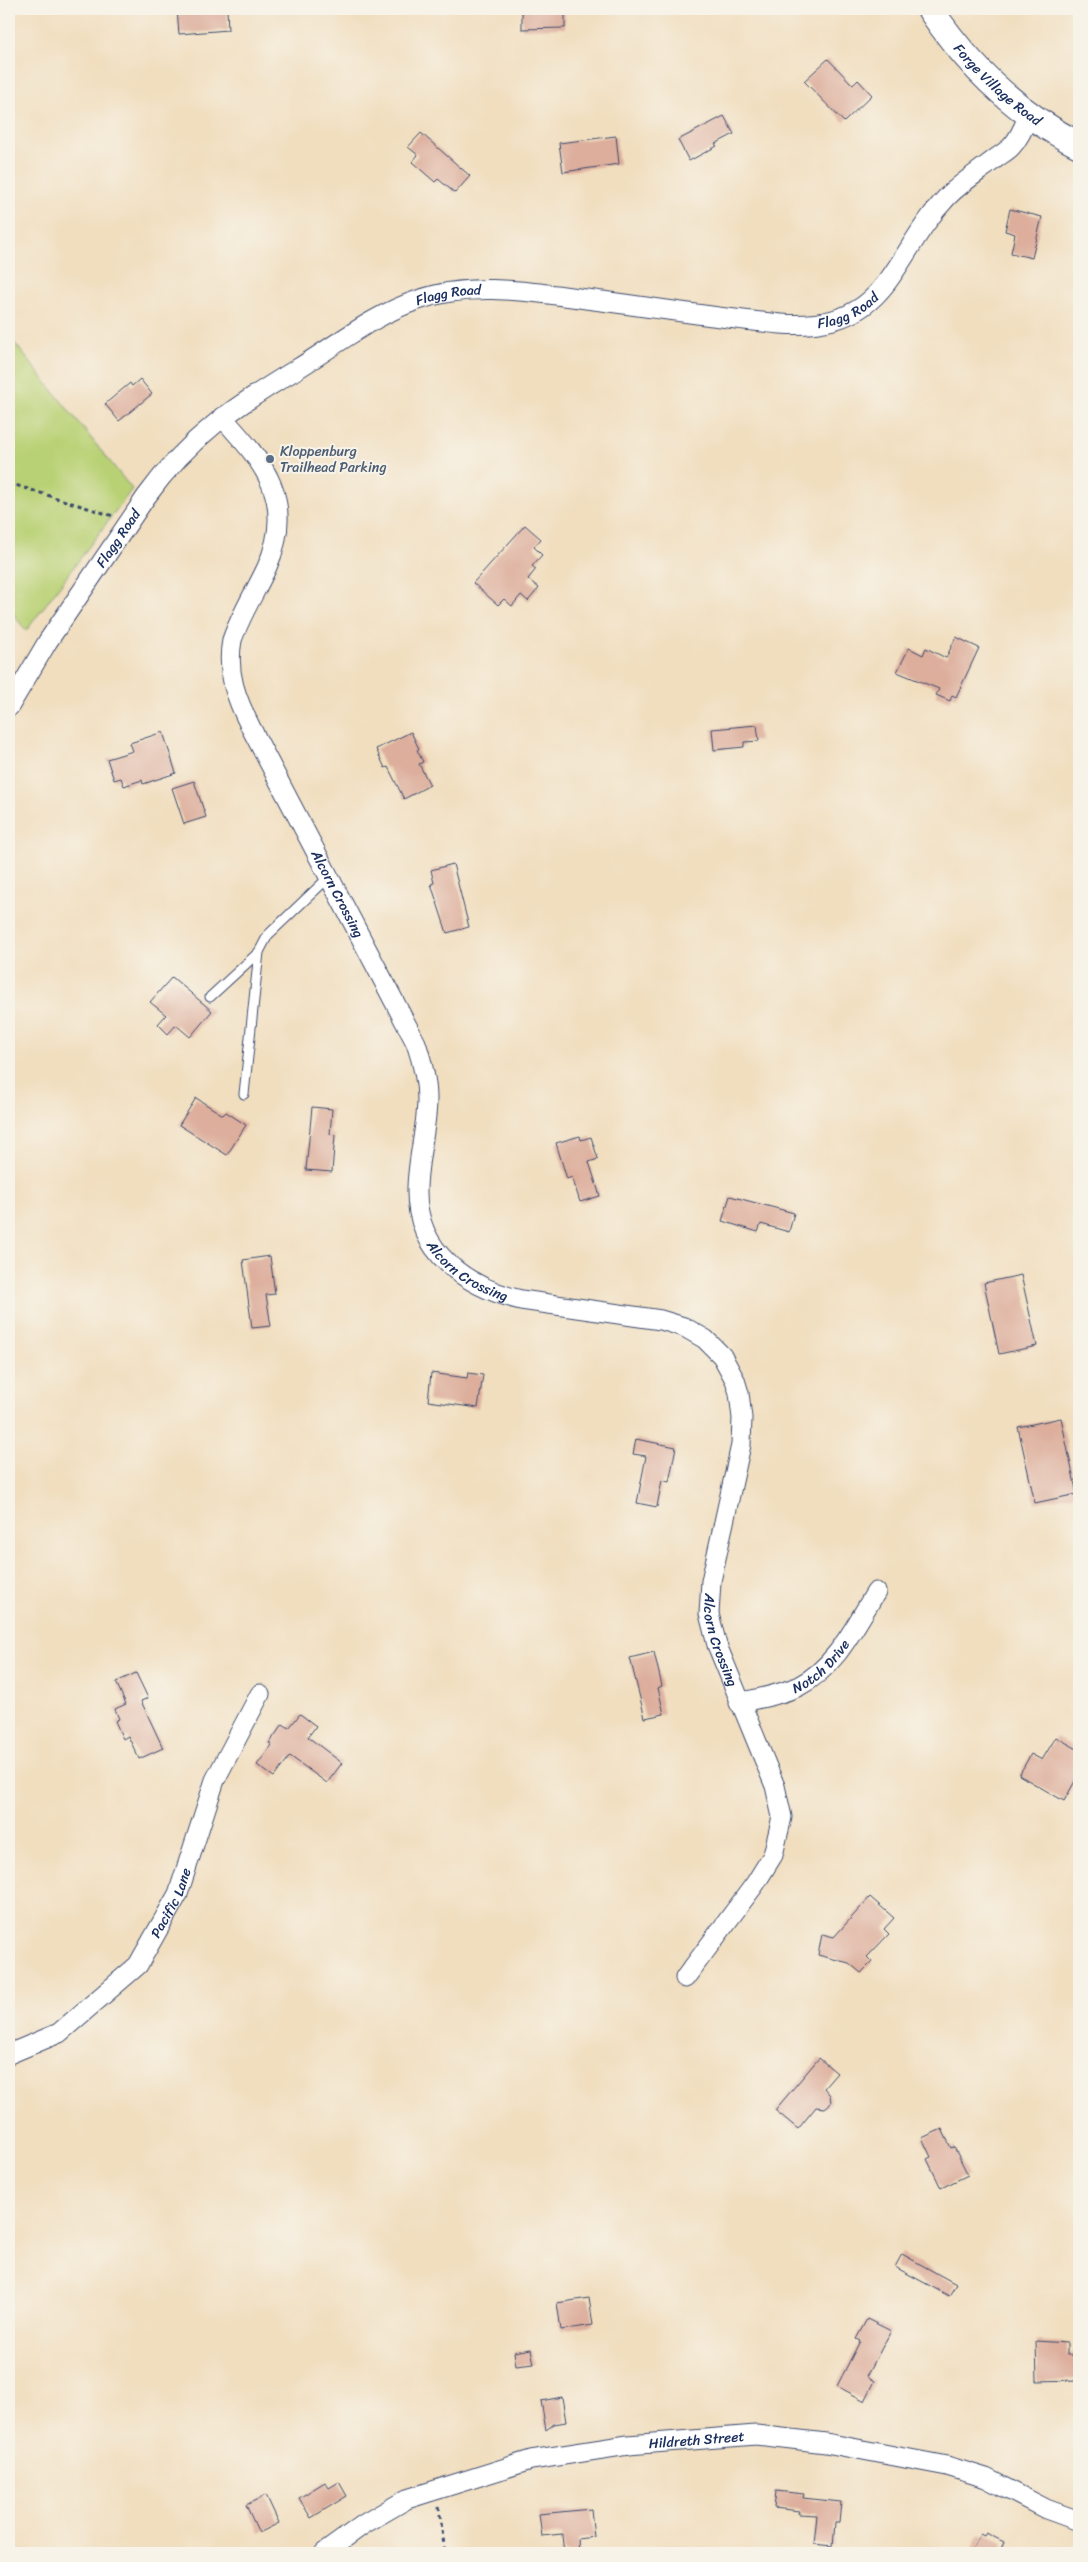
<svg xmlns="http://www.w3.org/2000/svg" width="1088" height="2562" font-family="Sriracha,sans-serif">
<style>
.green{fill:#b9d175;stroke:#6a806a}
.building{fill:#ddae9c}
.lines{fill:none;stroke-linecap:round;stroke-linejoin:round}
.lane-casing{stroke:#3b496d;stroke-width:11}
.street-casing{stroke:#3b496d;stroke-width:21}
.secondary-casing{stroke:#3b496d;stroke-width:28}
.path{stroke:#3b496d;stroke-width:3;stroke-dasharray:4 4;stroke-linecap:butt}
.lane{stroke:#fff;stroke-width:9}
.street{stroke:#fff;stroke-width:19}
.secondary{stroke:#fff;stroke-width:26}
.service-dot{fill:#5c6f8a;stroke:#f7f3e8;stroke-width:2}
.labels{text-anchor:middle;stroke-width:4;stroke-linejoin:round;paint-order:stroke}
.street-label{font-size:14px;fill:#1b2f5e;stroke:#f7f3e8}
.service-label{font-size:14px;fill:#4e5e75;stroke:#f7f3e8;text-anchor:start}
</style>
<rect width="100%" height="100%" fill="#f7f3e8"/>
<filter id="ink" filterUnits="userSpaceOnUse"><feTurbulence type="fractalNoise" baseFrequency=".02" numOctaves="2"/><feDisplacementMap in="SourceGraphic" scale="10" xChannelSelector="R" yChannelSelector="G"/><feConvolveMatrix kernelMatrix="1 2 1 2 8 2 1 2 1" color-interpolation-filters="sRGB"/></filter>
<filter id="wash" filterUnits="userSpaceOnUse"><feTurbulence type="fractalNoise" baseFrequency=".0096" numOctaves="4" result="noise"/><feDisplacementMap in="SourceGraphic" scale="20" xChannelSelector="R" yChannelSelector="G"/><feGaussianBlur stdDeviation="1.12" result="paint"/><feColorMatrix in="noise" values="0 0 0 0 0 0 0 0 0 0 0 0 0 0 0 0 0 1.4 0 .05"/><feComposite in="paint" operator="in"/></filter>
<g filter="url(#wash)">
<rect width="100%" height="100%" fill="#f1debf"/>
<polygon class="green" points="9,336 132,489 26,631 9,608"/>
<g id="blocks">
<g class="building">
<polygon points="177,9 227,9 228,30 179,34"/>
<polygon points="522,9 565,9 565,28 522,29"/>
<polygon points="828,59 853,85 858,80 872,95 844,122 804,81"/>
<polygon points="724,116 734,134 715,144 717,146 689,161 678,140"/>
<polygon points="421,133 470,176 455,193 438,179 435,182 412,162 418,155 408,147"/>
<polygon points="616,136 619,164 563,172 559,143"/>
<polygon points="1010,209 1042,217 1032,258 1011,253 1015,234 1005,231"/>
<polygon points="140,379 152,394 119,421 105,404 130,383 132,386"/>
<polygon points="525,525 541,539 534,547 542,555 532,566 536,569 528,579 539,588 528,601 521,595 512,606 504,599 498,605 473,583"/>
<polygon points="956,637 979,648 956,697 952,695 950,701 936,695 939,689 897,672 909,648 923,655 926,648 946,658"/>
<polygon points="757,725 759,741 744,742 744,747 714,750 712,729"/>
<polygon points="163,732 176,773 143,784 142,780 124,786 121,778 114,780 107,759 133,751 130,743"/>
<polygon points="411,732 419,749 417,750 423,762 419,764 430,785 404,799 388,767 385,768 376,749"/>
<polygon points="194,781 206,817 184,824 172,788"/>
<polygon points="453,864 469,927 447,933 431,884 434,883 431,870"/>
<polygon points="172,977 212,1011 190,1037 176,1025 168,1034 158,1024 166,1015 150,1002"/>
<polygon points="196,1098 223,1115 226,1112 246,1125 227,1155 179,1125"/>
<polygon points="312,1107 332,1109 330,1134 335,1135 332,1172 306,1170"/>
<polygon points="580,1136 581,1140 591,1137 598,1159 589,1162 600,1196 580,1202 572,1177 567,1179 556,1143"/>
<polygon points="730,1196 794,1213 789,1232 761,1224 758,1232 722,1221"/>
<polygon points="270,1256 275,1294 266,1295 271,1326 252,1328 243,1260"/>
<polygon points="1021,1275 1037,1346 999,1354 984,1283"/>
<polygon points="431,1373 467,1378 468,1373 483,1375 478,1408 428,1401"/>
<polygon points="1061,1418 1077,1494 1035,1503 1018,1427"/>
<polygon points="636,1439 676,1447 669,1482 662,1480 657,1507 637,1503 646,1456 633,1454"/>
<polygon points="654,1652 662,1686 658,1688 664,1714 645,1718 630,1658"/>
<polygon points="136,1673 148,1698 141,1701 163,1748 139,1759 128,1736 123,1739 115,1721 119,1719 115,1709 126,1704 116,1682"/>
<polygon points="300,1714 316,1726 308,1737 342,1763 327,1783 290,1756 274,1777 257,1765 272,1745 269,1743 283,1724 289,1728"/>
<polygon points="1056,1737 1079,1750 1079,1774 1064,1801 1019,1775 1031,1754 1042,1760"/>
<polygon points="870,1897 894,1918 884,1929 889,1934 867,1957 872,1962 861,1973 849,1963 818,1955 822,1934 834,1937"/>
<polygon points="819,2058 837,2073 824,2088 830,2095 831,2103 825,2108 816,2107 798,2129 775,2110"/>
<polygon points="942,2129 951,2148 954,2147 968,2175 941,2188 927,2159 931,2157 922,2138"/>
<polygon points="902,2254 956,2284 949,2296 895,2267"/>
<polygon points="589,2298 593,2325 561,2330 557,2303"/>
<polygon points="867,2319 891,2331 867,2376 875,2381 865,2401 837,2386 860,2341 856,2339"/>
<polygon points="1036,2341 1067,2343 1067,2355 1079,2355 1079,2380 1037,2381"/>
<polygon points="531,2349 534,2364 516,2366 514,2352"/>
<polygon points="562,2397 566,2422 554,2424 546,2430 541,2401"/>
<polygon points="325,2482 329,2488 339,2482 347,2496 311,2518 299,2498"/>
<polygon points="776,2491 804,2494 803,2498 841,2502 839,2523 835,2523 833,2546 814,2544 817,2515 799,2514 800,2511 774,2508"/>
<polygon points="266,2495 279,2523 259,2533 246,2505"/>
<polygon points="591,2509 594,2537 578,2539 579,2553 564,2553 562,2534 542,2536 539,2514"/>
<polygon points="986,2533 1004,2542 999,2553 971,2553 980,2534 984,2536"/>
</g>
</g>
</g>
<g filter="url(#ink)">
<use href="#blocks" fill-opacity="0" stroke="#3b496d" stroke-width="1"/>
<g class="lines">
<g class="lane-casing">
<g id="lane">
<polyline points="210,997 259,952"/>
<polyline points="244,1094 259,952 268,935 329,877"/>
</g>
</g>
<g class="street-casing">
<g id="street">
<path id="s1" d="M222,417C265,464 296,501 267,567C256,591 241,614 232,640C226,673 236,698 251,728L416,1043C422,1061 427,1079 427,1099C427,1129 417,1160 417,1190C416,1252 466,1287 521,1300L661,1320L684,1327L705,1339L722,1356L735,1380L739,1393L742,1418L741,1445L711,1581L709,1614L717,1645L775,1786L782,1817L773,1855L755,1884L685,1978"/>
<path id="s2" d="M9,707L48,641L146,497C190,436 234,407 297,369C336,345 375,314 418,300C472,281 531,292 586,299C651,307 716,318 781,324C891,332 889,258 948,196C962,182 980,171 995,159C1000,155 1006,152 1011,147C1020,138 1024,126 1029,114"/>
<path id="s3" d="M739,1703C759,1698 781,1695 799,1686C836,1667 855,1626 876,1592"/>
<path id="s4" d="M9,2054L59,2033L138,1965L178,1894L215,1780L260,1694"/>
<path id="s5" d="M324,2553L364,2524L407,2499L531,2460L628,2445L756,2435L826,2443L947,2466L986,2478L1046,2509L1079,2521"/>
</g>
</g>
<g class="secondary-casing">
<g id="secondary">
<path id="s6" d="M930,9C968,66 1018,114 1079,145"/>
</g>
</g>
<g class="path">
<polyline points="9,483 113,516"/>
<polyline points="439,2507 445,2553"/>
</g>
<use href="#lane" class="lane"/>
<use href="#street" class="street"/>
<use href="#secondary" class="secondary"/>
</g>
</g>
<circle class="service-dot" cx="270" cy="459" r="5"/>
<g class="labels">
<g class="street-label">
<text dy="5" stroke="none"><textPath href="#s6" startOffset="102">Forge Village Road</textPath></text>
<text dy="5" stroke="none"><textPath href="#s2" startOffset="621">Flagg Road</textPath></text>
<text dy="5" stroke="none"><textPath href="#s2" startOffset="1026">Flagg Road</textPath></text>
<text dy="5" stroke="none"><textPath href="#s2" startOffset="201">Flagg Road</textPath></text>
<text dy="5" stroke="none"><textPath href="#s1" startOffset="529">Alcorn Crossing</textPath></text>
<text dy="5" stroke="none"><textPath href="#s1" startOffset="949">Alcorn Crossing</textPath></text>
<text dy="5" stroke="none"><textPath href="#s1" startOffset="1518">Alcorn Crossing</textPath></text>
<text dy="5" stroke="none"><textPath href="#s3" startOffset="92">Notch Drive</textPath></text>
<text dy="5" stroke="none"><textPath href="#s4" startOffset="229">Pacific Lane</textPath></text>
<text dy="5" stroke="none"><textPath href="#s5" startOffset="396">Hildreth Street</textPath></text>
</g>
<g class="service-label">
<text x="280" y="456">Kloppenburg<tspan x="280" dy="16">Trailhead Parking</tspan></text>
</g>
</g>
<rect width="1088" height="2562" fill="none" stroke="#f7f3e8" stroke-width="30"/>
</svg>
